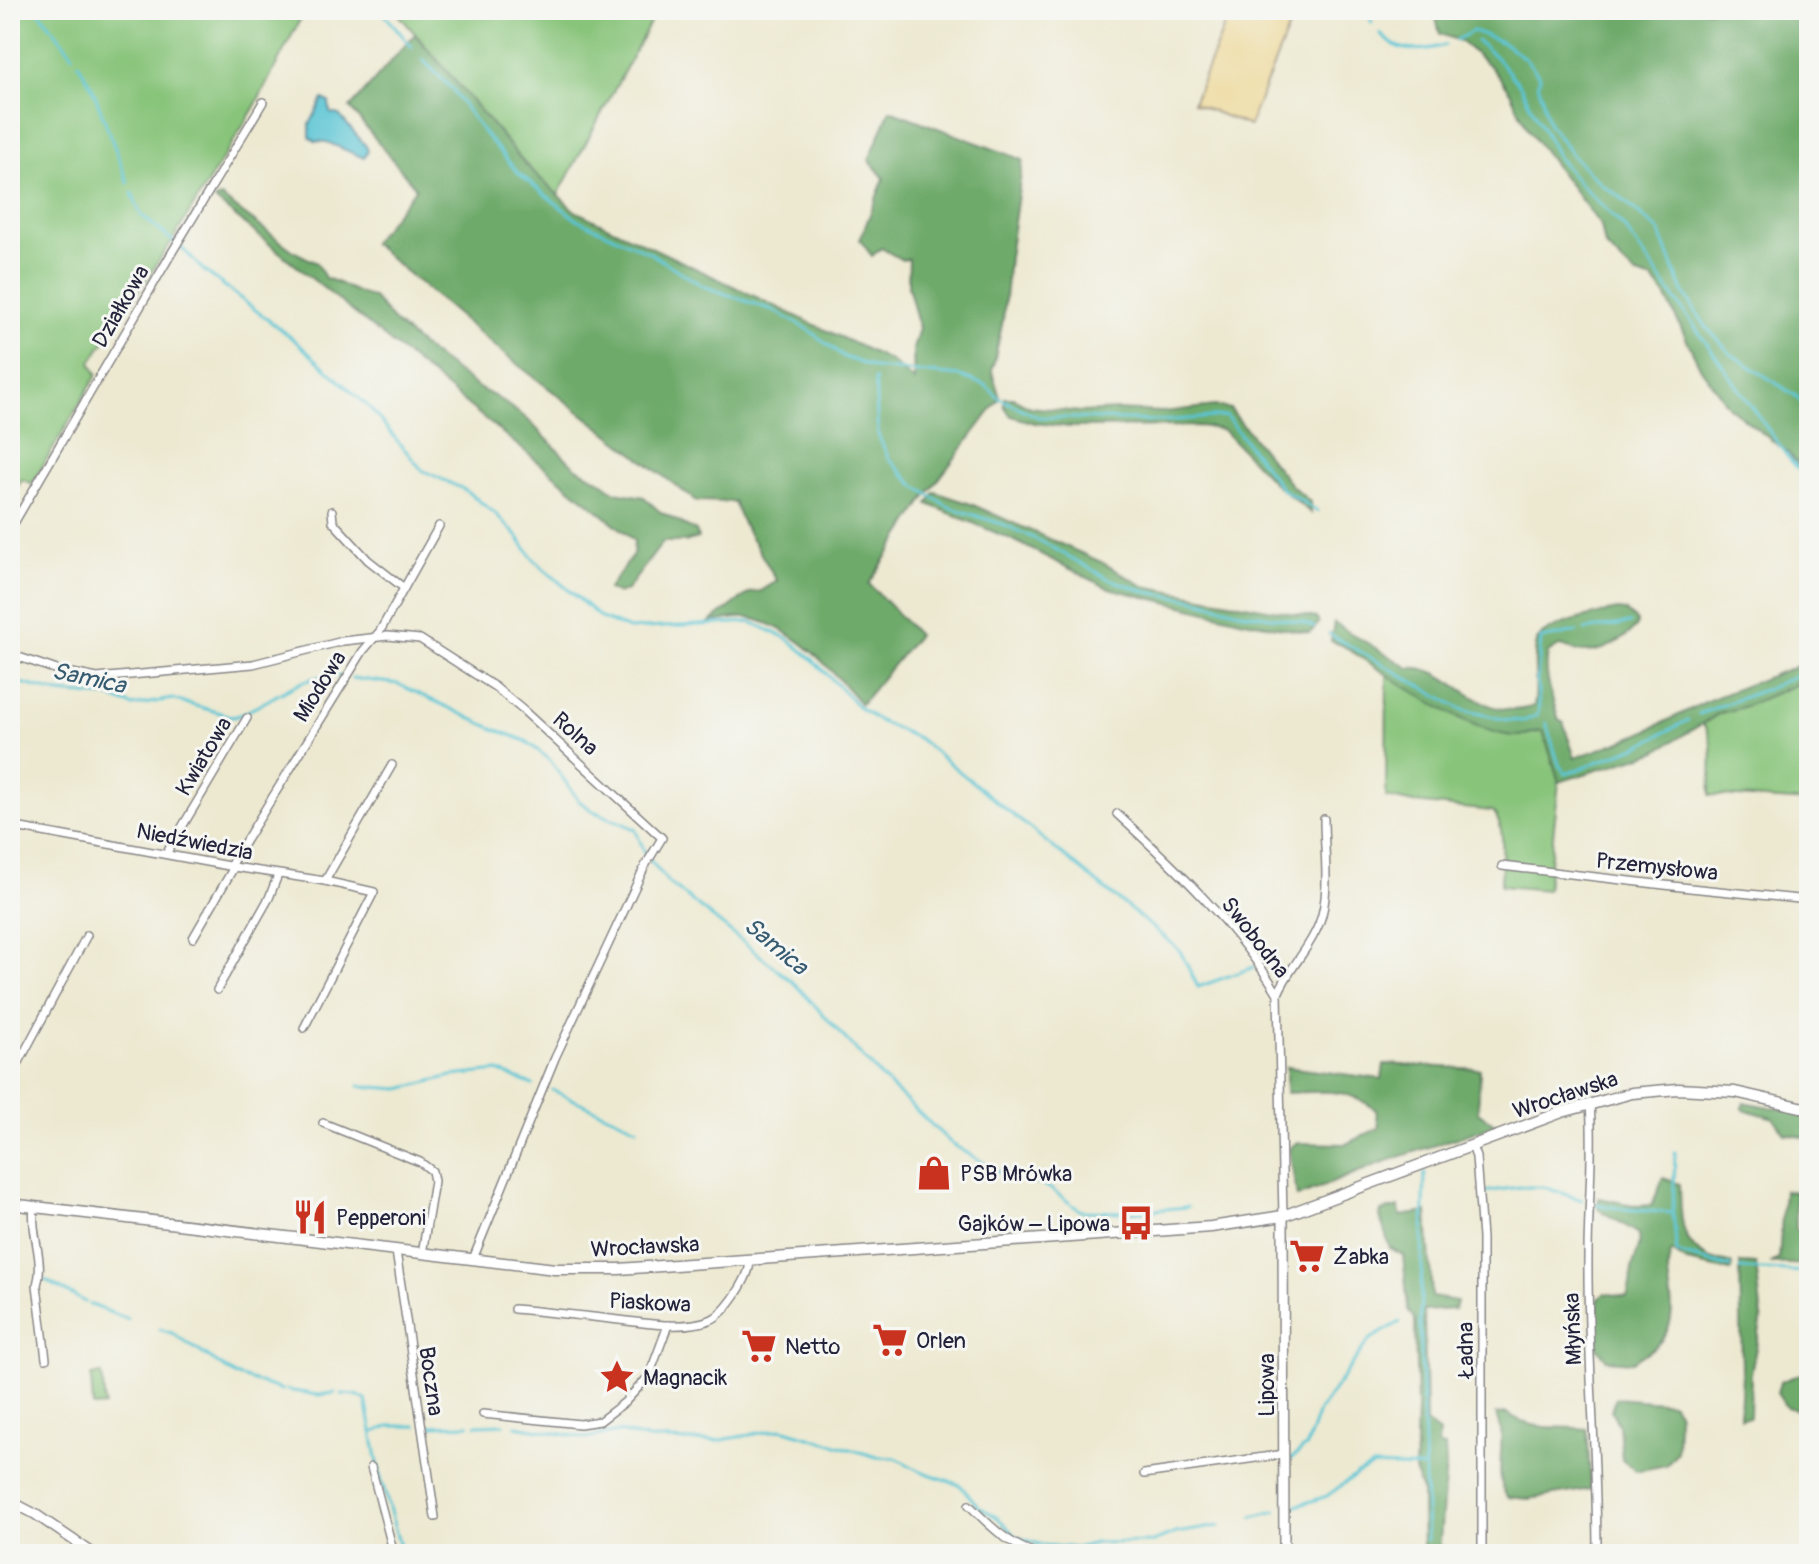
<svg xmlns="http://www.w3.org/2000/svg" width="1819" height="1564" font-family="Pangolin,sans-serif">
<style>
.green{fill:#88c47a;stroke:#55735a;stroke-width:2}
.forest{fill:#6eaa6a;stroke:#486652;stroke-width:2}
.sand{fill:#eeda9e;stroke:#887e6c;stroke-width:2}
.water{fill:#5ac5d4;stroke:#3e7488;stroke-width:2}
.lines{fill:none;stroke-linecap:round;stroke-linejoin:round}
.stream{stroke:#5ac5d4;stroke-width:3}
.minor-casing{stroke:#888686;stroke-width:10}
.tertiary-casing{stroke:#888686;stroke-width:12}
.secondary-casing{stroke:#888686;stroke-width:13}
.minor{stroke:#fff;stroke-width:7}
.tertiary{stroke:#fff;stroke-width:9}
.secondary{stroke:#fff;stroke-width:10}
.labels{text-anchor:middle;stroke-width:6;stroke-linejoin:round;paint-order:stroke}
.street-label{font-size:22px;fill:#22223b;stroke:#f6f6f2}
.poi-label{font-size:22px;fill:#22223b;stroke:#f6f6f2;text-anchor:start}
.water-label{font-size:24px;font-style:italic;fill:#365b71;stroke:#f6f6f2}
</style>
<rect width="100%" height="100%" fill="#f6f6f2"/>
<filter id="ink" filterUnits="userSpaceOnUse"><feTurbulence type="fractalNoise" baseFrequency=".0125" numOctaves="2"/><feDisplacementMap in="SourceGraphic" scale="16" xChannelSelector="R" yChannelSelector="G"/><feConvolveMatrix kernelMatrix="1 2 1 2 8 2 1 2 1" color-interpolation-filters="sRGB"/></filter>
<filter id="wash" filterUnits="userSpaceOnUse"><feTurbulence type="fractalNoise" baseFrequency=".006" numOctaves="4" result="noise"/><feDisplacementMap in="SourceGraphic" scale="32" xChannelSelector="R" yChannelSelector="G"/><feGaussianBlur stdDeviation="1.8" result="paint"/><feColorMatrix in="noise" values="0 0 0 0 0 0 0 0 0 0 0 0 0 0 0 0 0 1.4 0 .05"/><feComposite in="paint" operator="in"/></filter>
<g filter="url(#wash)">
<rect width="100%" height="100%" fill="#ede9d1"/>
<g class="green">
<polygon points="10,10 305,10 254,108 170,244 91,362 97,375 32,484 22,479 10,500"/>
<polygon points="395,10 657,10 558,195 526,165"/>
<path d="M1387,674L1460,719L1519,736L1544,731L1559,782L1547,890L1501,886C1501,865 1508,826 1492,811L1414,803L1386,797Z"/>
<path d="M1809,679V894L1804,893L1806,802L1710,795C1710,775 1717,739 1703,724L1720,713L1743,707Z"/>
<polygon points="102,1374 105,1406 93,1407 91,1376"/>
</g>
<g class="forest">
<polygon points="1434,10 1809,10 1809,477 1789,454 1729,407 1701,369 1666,297 1653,280 1634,274 1605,246 1601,226 1528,130 1510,92 1491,67 1460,41 1440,34"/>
<path d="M415,34L526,165L575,211L891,361L914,381L913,349L919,328L908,286L909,259L902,260L881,248L872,256L860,240L884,178L869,160L890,110L1023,160L1009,257L1003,320L992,371L1000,398L927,495L869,584L918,635L861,704C832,670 798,630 754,619C741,615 723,621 710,622L749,593L761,591L777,581L743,524L734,502L696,501L504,354L372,243L416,188L350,108Z"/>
<path d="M221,197L295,252L317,263L325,278C342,282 356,295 373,297L395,323L422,346L480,389L496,397L526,418L575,467L599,480L615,492L644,497L659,511L696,531L698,538L685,542H663L627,590L618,594L608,589L633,555L634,541L627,534L215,200Z"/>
<polygon points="1005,398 1013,398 1030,407 1081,412 1117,410 1163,412 1215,406 1230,409 1291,485 1310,502 1311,513 1273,482 1223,430 1201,426 1070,427 1035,423 1011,416 1004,406"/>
<polygon points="935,492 971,504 1101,562 1144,586 1316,618 1319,623 1310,633 1244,621 1108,588 1013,540 928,504"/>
<path d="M1618,610L1625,611L1637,621V626C1624,640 1603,653 1584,652C1576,652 1567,647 1559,646L1548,653C1543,676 1553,699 1559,721L1563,722L1575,758L1640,734L1709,700L1809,661V679L1743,707L1720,713L1655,752L1559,782L1543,731C1535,731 1527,735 1519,736C1474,738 1381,670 1342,645L1331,641L1334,623L1409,668C1451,663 1478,726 1534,706C1539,686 1531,662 1537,642C1542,625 1601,613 1618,610Z"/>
<path d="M1384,1064L1480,1069L1478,1112L1496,1125L1378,1164L1297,1197L1289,1149L1296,1143L1346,1144L1379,1128L1376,1110C1345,1086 1323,1092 1286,1093V1067L1382,1079Z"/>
<polygon points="1744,1102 1801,1113 1809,1118 1809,1138 1785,1134 1774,1118 1743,1109"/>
<path d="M1663,1178L1680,1184C1681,1212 1678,1242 1707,1257C1714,1261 1724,1261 1732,1264L1731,1271L1687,1262L1672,1252C1659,1277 1684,1308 1663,1338C1657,1348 1642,1355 1633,1362L1607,1360L1597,1348L1598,1299L1605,1293L1627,1297C1631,1286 1630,1276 1633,1265C1636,1253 1641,1248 1639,1234L1598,1209L1599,1198L1638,1206L1652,1205Z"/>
<polygon points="1784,1190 1796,1192 1796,1230 1804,1234 1809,1227 1809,1265 1770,1263 1779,1259"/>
<polygon points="1399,1207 1400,1216 1427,1212 1432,1297 1457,1301 1455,1309 1424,1311 1426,1423 1439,1433 1438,1446 1445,1447 1446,1464 1439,1553 1423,1554 1422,1491 1415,1474 1417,1408 1415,1320 1408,1310 1403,1255 1390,1248 1380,1217 1381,1211"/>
<polygon points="1740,1263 1756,1264 1762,1318 1751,1373 1750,1417 1740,1418 1742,1373"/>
<polygon points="1809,1371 1809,1414 1786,1407 1777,1393 1780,1382"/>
<polygon points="1616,1398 1673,1403 1678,1415 1677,1452 1666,1465 1636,1471 1622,1460 1619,1426 1611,1410"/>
<path d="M1507,1413C1537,1433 1553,1425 1587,1429L1591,1489L1529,1499L1507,1497C1491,1471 1510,1439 1496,1414Z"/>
</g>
<polygon class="sand" points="1231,10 1248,10 1289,27 1249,126 1193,103"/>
<polygon class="water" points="323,99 329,102 330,113 339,115 366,146 368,151 364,158 327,142 315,141 310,137 310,124"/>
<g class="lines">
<g class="stream">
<polyline points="38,10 73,55"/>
<polyline points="381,10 412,47"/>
<polyline points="1367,10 1372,23"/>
<polyline points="1474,18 1475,10"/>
<path d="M1380,33C1396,54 1421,52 1445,45"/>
<path d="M1456,40L1473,31C1500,39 1526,53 1540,78L1538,83L1549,124L1574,157L1603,186L1619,196L1659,231L1683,292L1707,328L1731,354L1796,396L1809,411"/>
<polyline points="1477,41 1495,56 1519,84 1559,159 1580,184 1623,226 1787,456 1809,481"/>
<polyline points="422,59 452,89 479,127 518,173 576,219 650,253 703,286 772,310 806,328 844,357 875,368 960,376 985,385 999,398 1038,417 1161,421 1226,416 1282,489 1317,511"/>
<polyline points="78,63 92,87 128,183"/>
<polyline points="132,193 141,215 185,251 201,268 293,339 369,407 422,470 465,490 496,514 517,536 535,561 601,618 629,629 751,622 788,639 811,658 860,708 879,721 918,738 1168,940 1180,951 1198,987 1254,967"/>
<polyline points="875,379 878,435 889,459 914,485 949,507 1005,525 1044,543 1109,579 1147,592 1196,600 1240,612 1301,622 1314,627"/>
<polyline points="1585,630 1630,623"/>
<polyline points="1329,634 1463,710 1507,720 1524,721 1537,715 1539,710 1537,680 1541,639 1577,632"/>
<polyline points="352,678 398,684 492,728 526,741 550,760 579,801 593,811 635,829 646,855 668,882 793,982 883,1079 952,1144 999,1172 1048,1187 1081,1211 1131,1212 1187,1207"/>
<path d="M10,680L59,693L110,697L133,706L172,699L234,717C269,705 302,671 340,676"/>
<polyline points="1699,714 1774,686 1809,669"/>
<polyline points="1546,723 1559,765 1566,774 1643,744 1688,720"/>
<polyline points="359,1086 400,1089 452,1076 498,1071 533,1085"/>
<polyline points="552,1090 637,1128"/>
<polyline points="1675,1152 1673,1213 1677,1253 1730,1267"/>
<polyline points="1425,1173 1420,1321 1427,1540"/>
<polyline points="1483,1192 1520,1187 1544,1187 1582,1200"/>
<polyline points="1596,1204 1622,1209 1673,1213"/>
<polyline points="1740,1269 1809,1272"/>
<polyline points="45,1280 85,1302"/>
<polyline points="89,1304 127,1319"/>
<polyline points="159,1329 172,1333 235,1375 282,1390"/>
<polyline points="287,1390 317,1395 335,1393"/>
<polyline points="342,1394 356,1395 366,1400 381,1479 402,1554"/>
<polyline points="476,1425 504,1424"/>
<polyline points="426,1426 469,1425"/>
<polyline points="516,1426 586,1438 619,1432 649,1439 689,1441 716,1441 782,1429 877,1457 896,1458 918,1470 960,1485 979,1507 997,1517 1017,1537 1042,1545 1077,1548 1095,1543 1153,1542 1176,1533 1220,1526"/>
<polyline points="373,1433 389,1426 416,1426"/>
<polyline points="1291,1459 1307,1446 1319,1411 1369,1340 1400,1322"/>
<polyline points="1290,1508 1327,1496 1357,1474 1373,1466 1424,1468"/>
<polyline points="1253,1517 1276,1511"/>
</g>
</g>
</g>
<g filter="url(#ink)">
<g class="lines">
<g class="minor-casing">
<g id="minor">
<polyline points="332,511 333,522 368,560 404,588"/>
<polyline points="10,530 174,249 263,102"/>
<polyline points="10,654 57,670 97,678 253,664 343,641 388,636 420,639 495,687 524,711 662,838 645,866 555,1058 473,1259"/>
<path d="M1117,814C1175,867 1237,926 1278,994L1283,1216"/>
<polyline points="10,826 234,867 325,881 374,892 304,1028"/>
<polyline points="166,854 247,718"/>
<polyline points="230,866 363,651 380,631 439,526"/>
<polyline points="1502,866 1690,888 1809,900"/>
<polyline points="325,881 392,765"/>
<polyline points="193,938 234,867"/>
<polyline points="217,990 269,898 278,875"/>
<path d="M1278,994C1288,969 1309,950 1319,924C1331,894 1324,852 1324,819"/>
<polyline points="10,1079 87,935"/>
<path d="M1590,1104C1594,1154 1588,1205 1588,1256C1587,1355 1597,1454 1597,1554"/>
<polyline points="323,1123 420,1162 432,1171 434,1181 422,1254"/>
<polyline points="1472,1146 1476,1157 1482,1238 1482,1554"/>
<path d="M34,1207C30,1233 45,1260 37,1285L46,1359"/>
<polyline points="396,1251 435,1517"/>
<path d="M514,1309C549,1312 584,1316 619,1320C647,1323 682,1330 710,1320C726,1314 750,1277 750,1261"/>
<polyline points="483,1414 580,1424 600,1421 625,1402 649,1376 668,1325"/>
<polyline points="371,1467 394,1554"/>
<polyline points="1144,1474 1284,1454"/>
<path d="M969,1505C991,1527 1009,1545 1038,1554"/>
</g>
</g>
<g class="tertiary-casing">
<g id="tertiary">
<polyline points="1283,1216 1284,1554"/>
<polyline points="10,1501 35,1514 94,1554"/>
</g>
</g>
<g class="secondary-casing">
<polyline id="secondary" points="10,1204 555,1269 619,1269 1211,1227 1283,1216 1562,1112 1632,1093 1678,1089 1735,1092 1809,1109"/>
</g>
<use href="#minor" class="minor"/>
<use href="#tertiary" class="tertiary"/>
<use href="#secondary" class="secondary"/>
</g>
</g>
<defs>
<g id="shop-bare" transform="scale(2.76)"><path d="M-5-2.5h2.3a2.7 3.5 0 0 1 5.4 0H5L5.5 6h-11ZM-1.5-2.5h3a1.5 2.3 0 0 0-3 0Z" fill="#c8321e" stroke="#f6f6f2" stroke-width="2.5" paint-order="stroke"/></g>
<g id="restaurant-bare" transform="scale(2.76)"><path d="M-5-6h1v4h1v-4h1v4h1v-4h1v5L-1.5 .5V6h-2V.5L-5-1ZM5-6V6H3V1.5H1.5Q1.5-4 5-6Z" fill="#c8321e" stroke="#f6f6f2" stroke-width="2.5" paint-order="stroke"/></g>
<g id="bus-bare" transform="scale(2.76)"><path d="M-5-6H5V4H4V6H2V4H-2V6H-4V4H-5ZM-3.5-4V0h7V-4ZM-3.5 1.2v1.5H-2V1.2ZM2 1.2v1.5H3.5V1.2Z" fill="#c8321e" stroke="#f6f6f2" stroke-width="2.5" paint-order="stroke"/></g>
<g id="supermarket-bare" transform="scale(2.76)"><path d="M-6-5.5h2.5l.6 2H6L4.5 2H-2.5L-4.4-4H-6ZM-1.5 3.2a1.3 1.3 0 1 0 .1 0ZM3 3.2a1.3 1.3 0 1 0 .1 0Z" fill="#c8321e" stroke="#f6f6f2" stroke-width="2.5" paint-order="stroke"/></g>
<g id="sight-bare" transform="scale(2.76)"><path d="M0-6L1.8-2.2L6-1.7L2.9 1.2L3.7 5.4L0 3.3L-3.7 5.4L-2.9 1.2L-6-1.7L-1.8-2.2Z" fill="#c8321e" stroke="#f6f6f2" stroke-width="2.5" paint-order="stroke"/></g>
</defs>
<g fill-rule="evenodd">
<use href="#shop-bare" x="934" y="1173"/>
<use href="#restaurant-bare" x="310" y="1217"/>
<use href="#bus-bare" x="1136" y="1223"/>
<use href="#supermarket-bare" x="1307" y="1256"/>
<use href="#supermarket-bare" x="890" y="1340"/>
<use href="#supermarket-bare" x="759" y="1346"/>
<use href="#sight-bare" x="617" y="1377"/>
</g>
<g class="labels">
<g class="street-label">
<text transform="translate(120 306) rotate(-60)" y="8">Działkowa</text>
<text transform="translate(319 686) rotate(-58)" y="8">Miodowa</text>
<text transform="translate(576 733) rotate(42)" y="8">Rolna</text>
<text transform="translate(203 756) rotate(-59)" y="8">Kwiatowa</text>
<text transform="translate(195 841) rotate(11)" y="8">Niedźwiedzia</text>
<text transform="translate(1657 866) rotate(6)" y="8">Przemysłowa</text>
<text transform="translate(1256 937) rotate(52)" y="8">Swobodna</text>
<text transform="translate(1565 1094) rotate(-18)" y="8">Wrocławska</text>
<text transform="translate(645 1246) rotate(-3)" y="8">Wrocławska</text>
<text transform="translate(650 1302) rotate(3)" y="8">Piaskowa</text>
<text transform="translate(1572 1329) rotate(-92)" y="8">Młyńska</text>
<text transform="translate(1465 1350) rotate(-91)" y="8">Ładna</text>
<text transform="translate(432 1381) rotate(82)" y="8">Boczna</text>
<text transform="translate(1266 1385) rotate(-90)" y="8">Lipowa</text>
</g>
<g class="poi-label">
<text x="960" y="1181">PSB Mrówka</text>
<text x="336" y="1225">Pepperoni</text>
<text x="1110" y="1231" text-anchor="end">Gajków – Lipowa</text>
<text x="1333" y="1264">Żabka</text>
<text x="916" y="1348">Orlen</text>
<text x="785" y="1354">Netto</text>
<text x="643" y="1385">Magnacik</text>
</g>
<g class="water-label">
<text transform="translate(89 678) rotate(12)" y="8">Samica</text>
<text transform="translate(776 946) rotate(40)" y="8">Samica</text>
</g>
</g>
<rect width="1819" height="1564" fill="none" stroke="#f6f6f2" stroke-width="40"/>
</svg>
